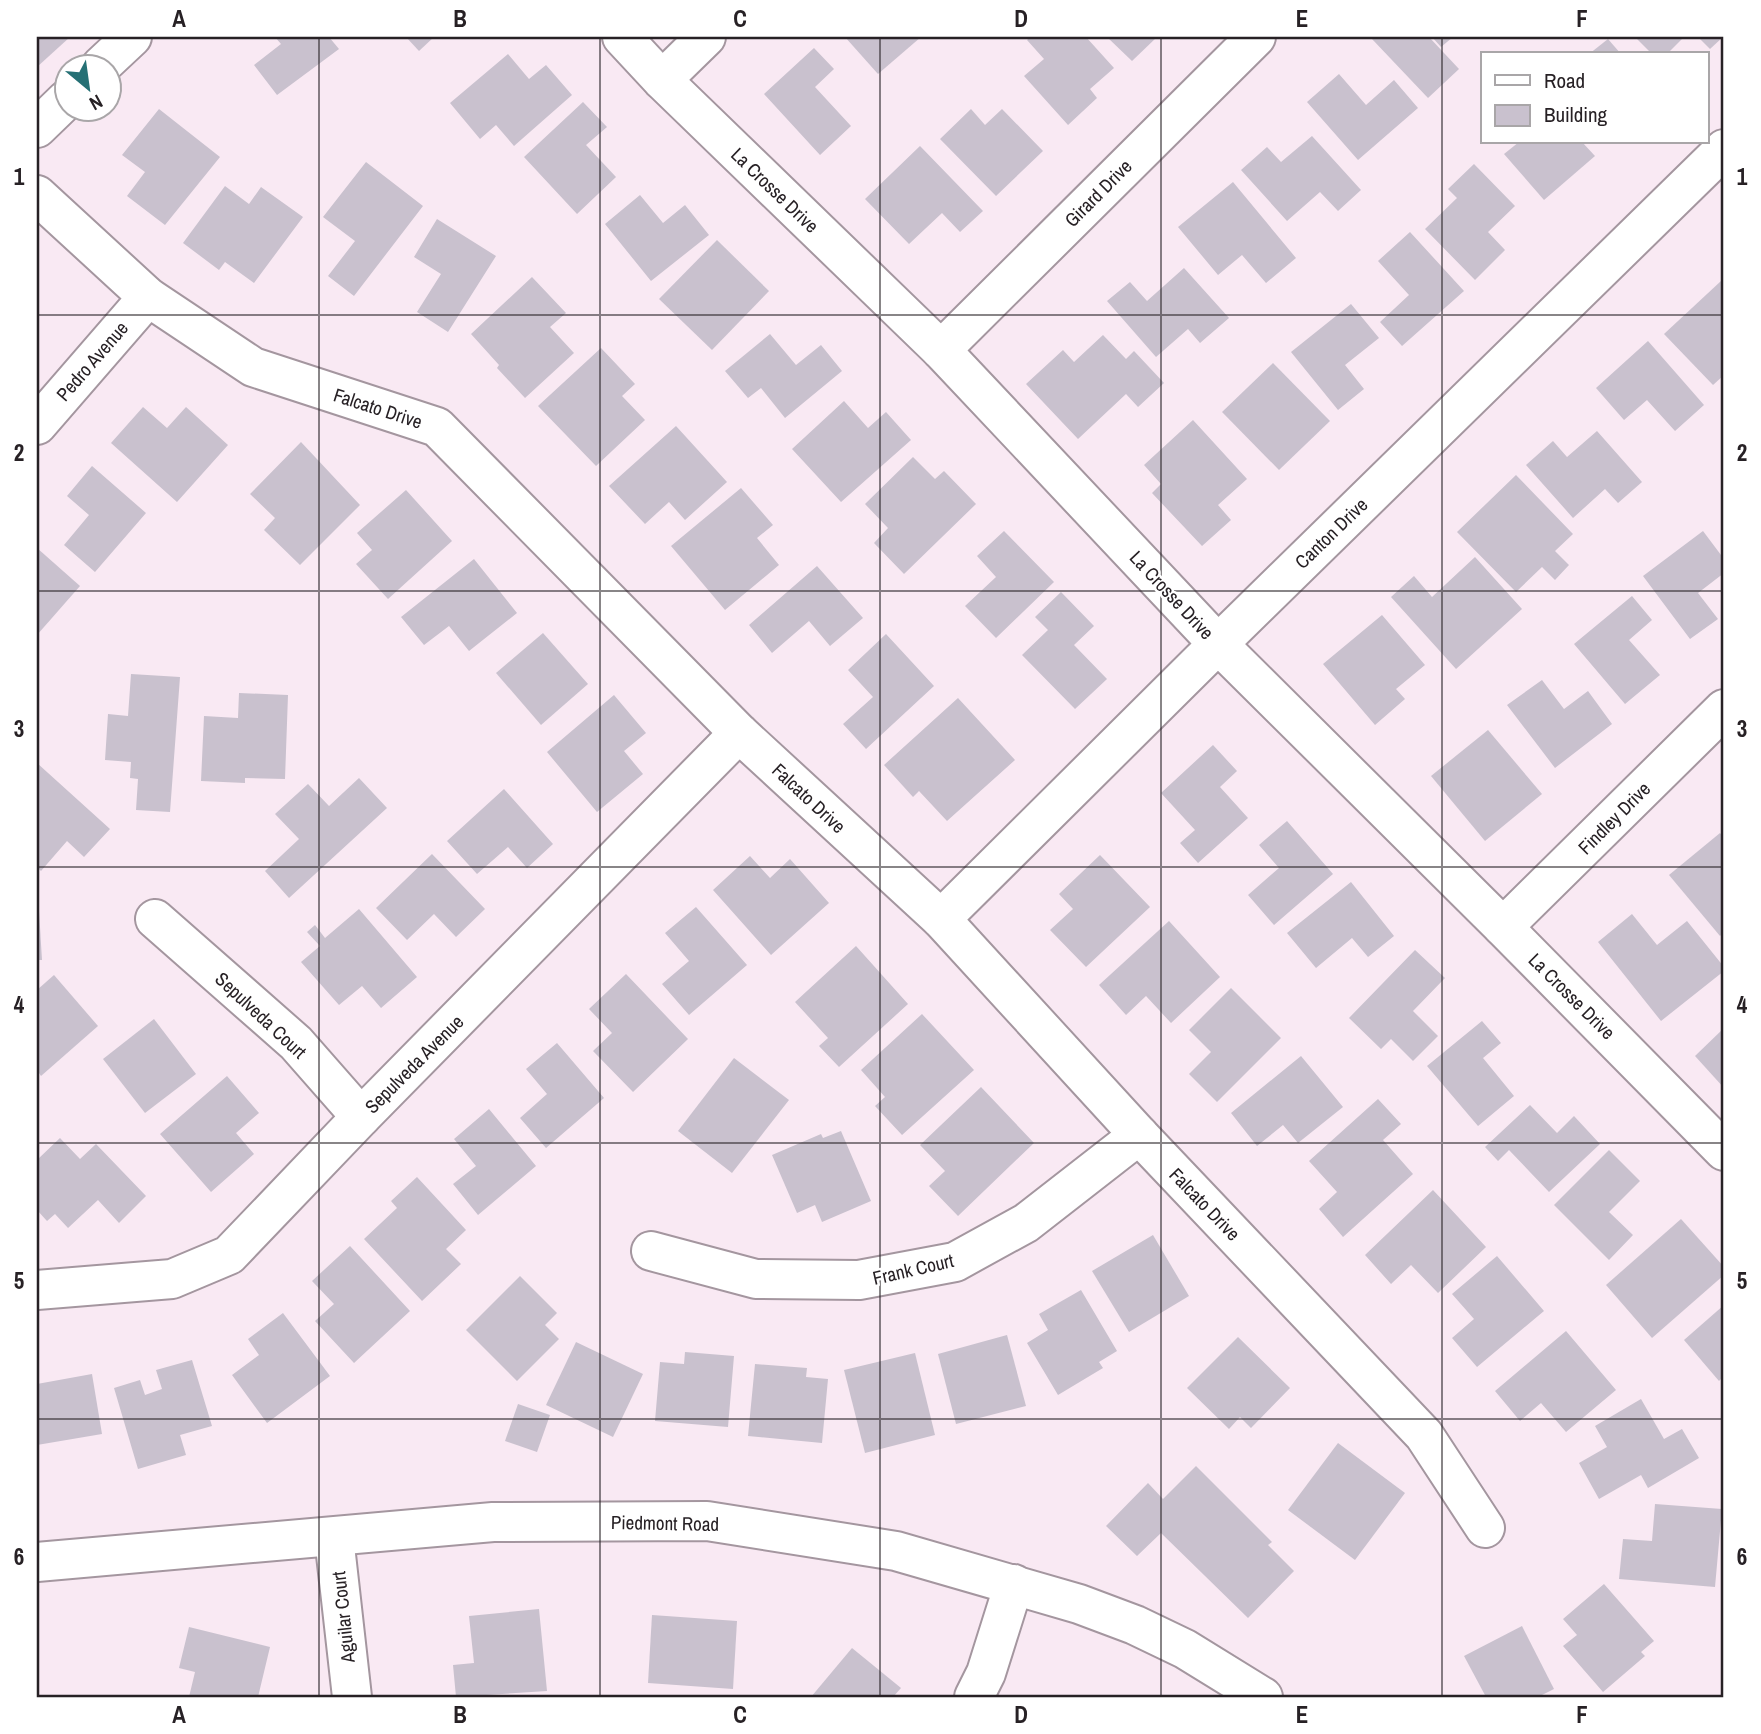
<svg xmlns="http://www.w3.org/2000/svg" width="1761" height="1734" font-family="'Archivo Narrow',sans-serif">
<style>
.building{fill:#c9c1ce}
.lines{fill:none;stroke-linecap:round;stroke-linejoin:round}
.minor-casing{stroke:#a4969f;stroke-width:42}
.secondary-casing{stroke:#a4969f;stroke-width:42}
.minor{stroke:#fff;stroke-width:38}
.secondary{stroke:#fff;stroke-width:38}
.grid{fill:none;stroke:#272125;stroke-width:2;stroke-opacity:0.55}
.labels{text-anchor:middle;stroke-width:5;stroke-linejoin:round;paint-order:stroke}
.street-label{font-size:19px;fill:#272125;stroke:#fff}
.neatline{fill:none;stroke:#272125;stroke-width:2.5}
.grid-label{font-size:23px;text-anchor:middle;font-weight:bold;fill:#272125}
</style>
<rect width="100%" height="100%" fill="#f9e9f3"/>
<g class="building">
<polygon points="37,37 70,37 37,67"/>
<polygon points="275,37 329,37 339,49 277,95 254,65 281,44"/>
<polygon points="406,37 434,37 419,51"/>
<polygon points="845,37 921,37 878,74"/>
<polygon points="1030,37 1086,37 1114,68 1090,89 1097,98 1068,125 1024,76 1044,59 1027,40"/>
<polygon points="1107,37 1157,37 1132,61"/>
<polygon points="1374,37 1429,37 1459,69 1428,98 1372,39"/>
<polygon points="1432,37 1453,37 1441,47"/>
<polygon points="1635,37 1684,37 1667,54 1652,54"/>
<polygon points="1698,37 1723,37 1710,49"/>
<polygon points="1608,39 1621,54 1589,54"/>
<polygon points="814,48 834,69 815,87 851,126 820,155 764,94"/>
<polygon points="508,54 529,79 546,65 572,95 514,146 496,125 480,139 450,103"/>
<polygon points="1339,74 1366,105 1394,80 1418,108 1358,160 1307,102"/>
<polygon points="583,102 607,127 586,145 616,177 577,214 524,157"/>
<polygon points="159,109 220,157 165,225 127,196 145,172 122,155"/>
<polygon points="971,109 985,125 1002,109 1043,151 996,196 940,139"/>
<polygon points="1312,136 1361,190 1338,211 1320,192 1287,221 1241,170 1267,147 1281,162"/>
<polygon points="1519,142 1582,142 1595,156 1544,200 1504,154"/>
<polygon points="920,146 983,211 960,232 942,213 909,244 865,199"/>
<polygon points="366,162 423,206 354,296 328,276 355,241 323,217"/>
<polygon points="1474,164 1515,206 1488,232 1505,250 1475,280 1425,229 1457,198 1448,189"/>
<polygon points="1233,182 1296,258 1266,283 1242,255 1218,275 1178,227"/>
<polygon points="225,186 249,204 261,187 303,217 254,283 225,262 219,270 183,243"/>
<polygon points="640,195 663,223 685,205 709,235 651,281 605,224"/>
<polygon points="437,219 496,256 448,332 417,312 441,274 414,257"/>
<polygon points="1410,232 1464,291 1402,346 1380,322 1409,295 1378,261"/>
<polygon points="717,240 769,291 712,350 659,299"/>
<polygon points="1184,268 1229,318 1200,343 1188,329 1156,357 1107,301 1130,282 1147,301"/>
<polygon points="532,277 566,313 550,327 574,353 525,398 497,368 499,365 471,334"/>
<polygon points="1721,281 1724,285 1724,375 1713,385 1664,334"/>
<polygon points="1351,304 1379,338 1345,365 1364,389 1338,410 1291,352"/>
<polygon points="770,334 796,365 821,345 842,371 785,418 761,388 748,398 725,371"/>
<polygon points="1103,335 1126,359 1134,351 1164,383 1138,407 1126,394 1078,439 1026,384 1063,350 1074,362"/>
<polygon points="1648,341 1704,405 1675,431 1647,400 1624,420 1596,388"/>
<polygon points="601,348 635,384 622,396 645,420 596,466 538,406"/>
<polygon points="1273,363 1330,421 1279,470 1222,412"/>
<polygon points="844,401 868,428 886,412 911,440 841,502 792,449"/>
<polygon points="143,407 167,428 186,407 228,445 177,502 111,443"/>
<polygon points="1193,420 1247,479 1218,505 1231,520 1202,546 1152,493 1161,484 1144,465"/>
<polygon points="676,426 727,482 685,520 669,502 645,524 609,486"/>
<polygon points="1597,431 1642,482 1618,503 1605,489 1573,518 1526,465 1553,441 1567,457"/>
<polygon points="301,442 360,505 300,565 264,530 275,518 250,494"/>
<polygon points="913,457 935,479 944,471 976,504 904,574 874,543 888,528 865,504"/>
<polygon points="92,466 146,513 95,572 64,545 89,515 67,496"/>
<polygon points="1516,475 1573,534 1555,551 1569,565 1555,580 1542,567 1516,592 1457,532"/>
<polygon points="741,488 773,525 757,538 779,565 725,610 671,546"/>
<polygon points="406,490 452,541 388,599 356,564 372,550 357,533"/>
<polygon points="1004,531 1054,582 996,638 965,606 996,577 977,556"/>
<polygon points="1703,531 1724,559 1724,573 1698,593 1718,619 1690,639 1643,576"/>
<polygon points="37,548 80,586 37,635"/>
<polygon points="1475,557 1522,609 1456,669 1391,597 1414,576 1432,597"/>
<polygon points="474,559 517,613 469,651 449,626 424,645 401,617"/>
<polygon points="817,566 863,618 830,646 809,621 772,653 749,625"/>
<polygon points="1061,592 1094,626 1074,645 1107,679 1075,709 1022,655 1048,630 1035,617"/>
<polygon points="1632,596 1652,620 1629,640 1660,675 1625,704 1574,644"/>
<polygon points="1382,615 1425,665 1396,689 1405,699 1375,725 1323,664"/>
<polygon points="543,633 588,684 541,725 496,673"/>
<polygon points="886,634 934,686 866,749 843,724 873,697 848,670"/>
<polygon points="131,674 180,677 170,812 136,810 138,779 130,778 131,762 105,760 108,714 128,716"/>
<polygon points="1542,680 1564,709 1588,691 1612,724 1555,768 1507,705"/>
<polygon points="239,693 288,695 285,779 245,778 245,783 201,781 204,716 238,718"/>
<polygon points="614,695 646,733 624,751 643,774 597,812 547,752"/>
<polygon points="958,698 1015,760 947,821 919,791 913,797 884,765"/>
<polygon points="1488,730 1542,794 1485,841 1431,776"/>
<polygon points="1213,745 1237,771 1220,787 1248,818 1198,863 1180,843 1195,830 1161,793"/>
<polygon points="37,763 110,829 84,857 67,841 41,871 37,867"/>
<polygon points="359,778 387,808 289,898 265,871 299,839 275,814 308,784 329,806"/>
<polygon points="504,789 553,844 527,868 508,847 477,874 447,841"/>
<polygon points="1287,821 1333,874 1274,925 1248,895 1279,868 1259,845"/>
<polygon points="1720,833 1724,838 1724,932 1720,936 1669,875"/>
<polygon points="432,854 485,909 456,937 434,914 407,940 376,908"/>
<polygon points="1100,855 1150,907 1086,967 1050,930 1073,909 1059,894"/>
<polygon points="750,856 770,878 790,859 829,903 771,955 713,890"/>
<polygon points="1351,882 1394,936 1368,957 1352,938 1316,968 1287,933"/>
<polygon points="696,907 747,965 689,1015 662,984 689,961 665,933"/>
<polygon points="359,909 417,977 381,1008 362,986 339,1005 301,962 320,946 307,932 315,925 325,938"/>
<polygon points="37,911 39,911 42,960 37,960"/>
<polygon points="1632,914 1657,945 1687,921 1724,967 1724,971 1661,1021 1598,942"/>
<polygon points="1169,921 1220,977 1171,1023 1146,996 1126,1015 1099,985"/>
<polygon points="856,946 908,1004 839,1067 819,1046 828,1038 795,1002"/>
<polygon points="1415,950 1445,978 1413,1011 1438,1036 1413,1061 1391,1039 1381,1049 1349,1018"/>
<polygon points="626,974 688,1039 633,1092 593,1051 612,1033 589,1009"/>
<polygon points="54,975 98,1026 41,1076 37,1070 37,990"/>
<polygon points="1231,988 1281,1038 1217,1102 1189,1074 1211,1052 1189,1030"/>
<polygon points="922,1014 974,1070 902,1135 875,1106 885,1097 861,1070"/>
<polygon points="154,1019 196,1074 145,1113 103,1059"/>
<polygon points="1482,1021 1501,1043 1483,1058 1514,1096 1478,1126 1427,1066"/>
<polygon points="1724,1028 1724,1088 1695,1056"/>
<polygon points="557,1043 604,1098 546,1148 520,1118 547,1094 526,1069"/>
<polygon points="1301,1056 1343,1107 1298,1143 1283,1125 1257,1146 1231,1113"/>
<polygon points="734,1058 789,1100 732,1173 678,1131"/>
<polygon points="227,1076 259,1113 236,1133 254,1154 211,1192 160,1134"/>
<polygon points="981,1087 1034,1143 958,1216 929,1186 945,1171 920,1145"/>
<polygon points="1378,1099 1401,1124 1383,1140 1413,1174 1343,1237 1319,1209 1337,1192 1309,1161"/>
<polygon points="1530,1105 1557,1133 1574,1116 1600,1144 1549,1192 1509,1150 1498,1161 1485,1147"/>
<polygon points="489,1109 536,1166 478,1215 453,1184 476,1166 454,1139"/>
<polygon points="841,1131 871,1201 822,1222 815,1205 797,1213 772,1155 821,1134 823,1138"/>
<polygon points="60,1138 80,1159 96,1144 146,1196 119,1223 98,1200 68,1228 55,1214 47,1221 37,1210 37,1160"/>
<polygon points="1609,1150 1640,1181 1609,1212 1633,1235 1609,1260 1554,1205"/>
<polygon points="417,1177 466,1230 446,1249 461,1264 422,1301 364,1239 397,1208 391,1201"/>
<polygon points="1433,1190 1486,1247 1438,1293 1411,1265 1391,1284 1365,1255"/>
<polygon points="1681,1219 1724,1267 1724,1275 1652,1338 1606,1285"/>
<polygon points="1153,1235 1189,1296 1129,1332 1092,1271"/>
<polygon points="350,1246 410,1311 354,1363 315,1321 334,1304 312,1281"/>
<polygon points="1497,1256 1544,1311 1477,1367 1452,1338 1474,1319 1452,1294"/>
<polygon points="520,1276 557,1313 545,1325 559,1339 517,1381 466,1330"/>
<polygon points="1081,1290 1117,1351 1099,1362 1103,1368 1058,1395 1027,1343 1048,1330 1039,1314"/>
<polygon points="1724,1305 1724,1376 1719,1381 1684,1340"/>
<polygon points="283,1313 330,1376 267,1423 232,1375 259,1355 248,1339"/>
<polygon points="1566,1331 1616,1390 1566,1432 1541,1403 1520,1421 1495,1391"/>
<polygon points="1007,1335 1026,1406 956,1424 938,1354"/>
<polygon points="1238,1337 1290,1388 1251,1428 1240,1417 1229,1429 1187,1388"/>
<polygon points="576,1342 643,1374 613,1437 546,1405"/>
<polygon points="685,1352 734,1356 728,1427 655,1421 660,1362 684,1364"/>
<polygon points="915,1353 935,1435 865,1453 844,1370"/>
<polygon points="192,1360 212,1426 180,1435 186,1455 138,1469 114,1388 140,1380 145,1395 162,1389 156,1370"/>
<polygon points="755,1364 807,1368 806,1377 828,1379 822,1443 748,1436"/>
<polygon points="92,1374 102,1434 37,1445 37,1384"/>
<polygon points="1641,1399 1664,1439 1682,1429 1699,1458 1648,1488 1641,1475 1599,1499 1579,1463 1607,1447 1595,1426"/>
<polygon points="518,1404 550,1415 537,1452 505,1441"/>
<polygon points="1338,1443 1405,1493 1355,1560 1288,1510"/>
<polygon points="1196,1466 1272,1542 1268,1545 1294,1571 1248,1618 1161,1533 1137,1556 1106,1526 1148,1483 1163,1499"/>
<polygon points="1655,1504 1722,1509 1715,1587 1619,1579 1623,1539 1652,1541"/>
<polygon points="1604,1584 1654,1641 1641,1652 1645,1656 1603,1692 1563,1646 1577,1635 1563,1619"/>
<polygon points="539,1609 547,1691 456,1697 453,1665 474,1663 469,1616"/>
<polygon points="652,1615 737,1621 733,1689 648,1683"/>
<polygon points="1522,1626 1554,1689 1538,1697 1486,1697 1464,1656"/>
<polygon points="189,1627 270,1647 258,1697 189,1697 195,1672 179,1668"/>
<polygon points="852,1648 901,1688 893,1697 811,1697"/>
</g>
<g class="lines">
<g class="minor-casing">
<g id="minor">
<polyline points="622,37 662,80 941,350 1218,644 1503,927 1724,1151"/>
<polyline points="101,66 132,37"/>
<polyline points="662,80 706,37"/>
<polyline points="37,128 66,100"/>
<polyline points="37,195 148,297 253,367 437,427 739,733 941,919 1139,1135 1424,1435 1485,1528"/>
<polyline points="941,350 1256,37"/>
<polyline points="37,425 148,297"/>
<polyline points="155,919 296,1043 361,1117"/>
<polyline points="941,919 1218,644 1724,149"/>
<polyline points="1503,927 1724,709"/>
<polyline points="651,1251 756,1279 859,1280 955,1262 1026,1223 1139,1135"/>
<polyline points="37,1290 172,1279 229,1255 361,1117 739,733"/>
<polyline points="334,1537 352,1697"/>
<polyline points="974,1697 986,1673 1014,1584"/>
</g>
</g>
<g class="secondary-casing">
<polyline id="secondary" points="37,1562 493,1522 707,1521 896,1551 1079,1604 1135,1625 1185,1649 1263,1697"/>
</g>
<use href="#minor" class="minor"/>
<use href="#secondary" class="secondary"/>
</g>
<path class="grid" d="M319,37V1697M600,37V1697M880,37V1697M1161,37V1697M1442,37V1697M37,315H1724M37,591H1724M37,867H1724M37,1143H1724M37,1419H1724"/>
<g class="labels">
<g class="street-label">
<text transform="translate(775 190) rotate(44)" y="7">La Crosse Drive</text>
<text transform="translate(1098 193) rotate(-45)" y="7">Girard Drive</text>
<text transform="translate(92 361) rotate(-49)" y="7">Pedro Avenue</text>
<text transform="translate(378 408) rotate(18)" y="7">Falcato Drive</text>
<text transform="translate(1331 533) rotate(-44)" y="7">Canton Drive</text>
<text transform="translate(1172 595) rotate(47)" y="7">La Crosse Drive</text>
<text transform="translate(809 798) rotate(43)" y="7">Falcato Drive</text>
<text transform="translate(1614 818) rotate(-45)" y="7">Findley Drive</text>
<text transform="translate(1572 996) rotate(45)" y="7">La Crosse Drive</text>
<text transform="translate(261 1015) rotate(43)" y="7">Sepulveda Court</text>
<text transform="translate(414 1064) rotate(-45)" y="7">Sepulveda Avenue</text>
<text transform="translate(1205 1204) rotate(46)" y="7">Falcato Drive</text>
<text transform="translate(913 1269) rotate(-13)" y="7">Frank Court</text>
<text transform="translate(665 1523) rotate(1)" y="7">Piedmont Road</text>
<text transform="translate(343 1617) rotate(-96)" y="7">Aguilar Court</text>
</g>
</g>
<rect width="1761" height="1734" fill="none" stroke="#ffffff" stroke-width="77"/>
<rect x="1481" y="52" width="228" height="91" fill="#ffffff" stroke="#a9a6a8" stroke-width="2"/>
<rect x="1495" y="75" width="35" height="10" fill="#ffffff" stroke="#a9a6a8" stroke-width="2"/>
<text x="1544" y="88" font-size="21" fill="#272125">Road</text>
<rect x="1495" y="105" width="35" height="21" fill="#c9c1ce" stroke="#a9a6a8" stroke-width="2"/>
<text x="1544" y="122" font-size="21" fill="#272125">Building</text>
<g transform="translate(88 88) rotate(151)"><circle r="33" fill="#ffffff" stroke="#a9a6a8" stroke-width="2"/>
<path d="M0-5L12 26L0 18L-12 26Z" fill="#257075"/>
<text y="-10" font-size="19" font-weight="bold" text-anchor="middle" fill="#272125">N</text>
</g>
<rect x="38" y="38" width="1684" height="1658" class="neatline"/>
<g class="grid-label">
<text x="179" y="27">A</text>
<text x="460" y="27">B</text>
<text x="740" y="27">C</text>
<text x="1021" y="27">D</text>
<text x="1302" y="27">E</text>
<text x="1582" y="27">F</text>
<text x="19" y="185">1</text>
<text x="1742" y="185">1</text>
<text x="19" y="461">2</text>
<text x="1742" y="461">2</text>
<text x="19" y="737">3</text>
<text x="1742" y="737">3</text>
<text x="19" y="1013">4</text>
<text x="1742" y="1013">4</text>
<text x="19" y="1289">5</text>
<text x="1742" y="1289">5</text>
<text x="19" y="1565">6</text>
<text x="1742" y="1565">6</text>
<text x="179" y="1723">A</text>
<text x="460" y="1723">B</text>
<text x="740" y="1723">C</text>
<text x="1021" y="1723">D</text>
<text x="1302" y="1723">E</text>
<text x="1582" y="1723">F</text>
</g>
</svg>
